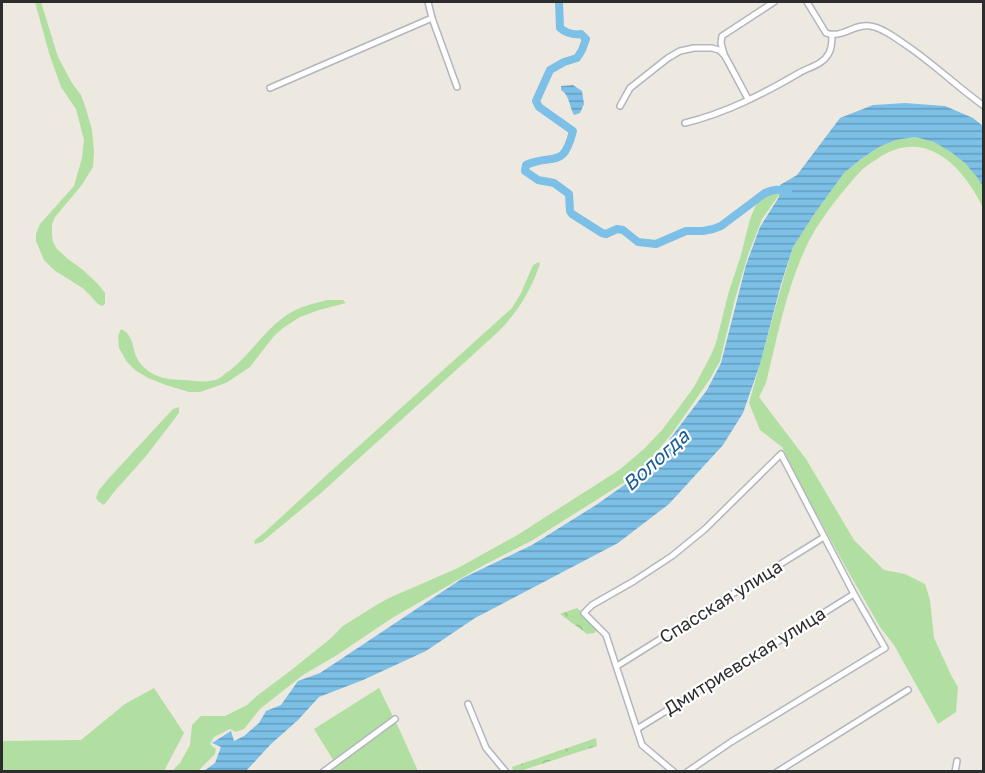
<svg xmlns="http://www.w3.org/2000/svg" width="985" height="773" font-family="'Golos Text',sans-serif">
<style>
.grass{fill:#b0dfa1}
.forest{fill:url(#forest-crowns)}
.water{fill:url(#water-rules)}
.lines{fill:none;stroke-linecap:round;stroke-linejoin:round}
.river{stroke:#7cbfe7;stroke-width:8}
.minor-casing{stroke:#b4b5bf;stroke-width:8}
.minor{stroke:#fff;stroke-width:5}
.labels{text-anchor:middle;stroke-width:4.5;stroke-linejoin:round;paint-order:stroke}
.street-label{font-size:18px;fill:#2d2d2d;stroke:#fff}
.water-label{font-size:20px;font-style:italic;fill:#185d96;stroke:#fff}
</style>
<defs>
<pattern id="forest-crowns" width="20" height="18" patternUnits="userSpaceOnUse" patternTransform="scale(1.5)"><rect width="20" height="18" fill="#b0dfa1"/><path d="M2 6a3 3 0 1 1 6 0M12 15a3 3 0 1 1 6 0" fill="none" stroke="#98c08b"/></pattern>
<pattern id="water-rules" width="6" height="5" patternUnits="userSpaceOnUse" patternTransform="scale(1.5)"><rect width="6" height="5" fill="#7cbfe7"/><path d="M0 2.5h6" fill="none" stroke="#669cbc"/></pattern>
</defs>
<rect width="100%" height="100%" fill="#ede9e1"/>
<g class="grass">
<polygon points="35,2 41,2 58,57 72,83 81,95 86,109 92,130 94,152 93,167 81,186 55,217 52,224 52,235 53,242 57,249 68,259 83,270 98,284 105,293 105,304 102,306 98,304 84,289 54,270 44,260 36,241 36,234 40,224 74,186 82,158 84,140 76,109 61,87 49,53"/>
<path d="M915,137C921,139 928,140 934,142C950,149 975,168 982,185C985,192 983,201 983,208C963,166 925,126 877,159C871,163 864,167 859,173C853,179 847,187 841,194C828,210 815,228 806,247C786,290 777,338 766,383L759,397L806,459L854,540L884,570L905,574L925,584L930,600L934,638L951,675L958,687L956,712L938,724L894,645L880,627L845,566L797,478L782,447L760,430L749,403L782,284L793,247L815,213L844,173L861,159L879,147L896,140Z"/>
<polygon points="777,190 779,193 779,195 762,219 748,255 735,299 720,361 710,379 673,432 656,453 631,478 533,540 484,565 392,618 337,655 303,675 260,709 244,729 236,732 230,729 214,737 210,744 216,749 215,754 198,771 172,771 180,763 190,745 192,725 201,716 225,716 247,705 258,695 290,671 330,639 343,626 373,607 389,598 458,568 519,534 619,470 644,449 662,430 680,406 694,387 711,355 716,343 729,291 741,255 750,219 756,205 760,199 773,191"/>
<path d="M539,262L540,264C530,292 519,310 499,331L321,493L262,542L255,544L254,541L265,532L330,472L512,308L521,293L533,265Z"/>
<path d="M327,300H343L346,303L319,310L300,317L283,328L274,336L250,367L226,383L200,392H189L166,385L148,378L135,370L127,362L119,348L118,336L121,329C133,335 132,345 136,356C139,364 147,371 155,375C163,379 176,380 186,380C196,381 208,383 218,379C222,377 225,373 229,371C250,355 263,332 284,317C297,307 312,304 327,300Z"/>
<polygon points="179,407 179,413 146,456 114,492 104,505 98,501 96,498 99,490 110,477 173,409"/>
<polygon points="154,688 184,733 164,771 2,771 2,741 81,740 125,704"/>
<polygon points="379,688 401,733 418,771 324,771 335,763 314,729"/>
</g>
<g class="forest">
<polygon points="577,608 600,629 594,633 587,634 560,614"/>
<polygon points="596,738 597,746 520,771 513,771 512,767"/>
</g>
<g class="water">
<path d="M573,85L582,91L584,104L580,113L574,115C569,107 570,95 561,90V86Z"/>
<polygon points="905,103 945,106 973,118 983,126 983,187 977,177 965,163 951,152 934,142 915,137 896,140 879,147 861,159 844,173 815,213 793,247 781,284 760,364 743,413 723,445 669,504 618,543 475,618 426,651 363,680 319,697 298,720 271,744 246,771 204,771 215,763 221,747 212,743 231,731 234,741 244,736 259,723 266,711 281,705 298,681 320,673 463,578 532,545 596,505 647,469 707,390 721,363 746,265 760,227 779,197 780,185 797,175 840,118 873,105"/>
</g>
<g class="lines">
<path class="river" d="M559,2L560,28C566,33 574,35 581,34L586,39L582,50L577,58L564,62L550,70L536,101L539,107L573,131C563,170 554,153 526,165L525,171L538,180L554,183L569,194L570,211L572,214L602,233L606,234L617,229L623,230L638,242L656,244L686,231H703L713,229L721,226L765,193C774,189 779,189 788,191"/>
<g class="minor-casing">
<g id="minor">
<polyline points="428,2 432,18 457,87"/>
<path d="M807,2L826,33C842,39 855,23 870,26C882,28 893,36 903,43C932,62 956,86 984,106"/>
<polyline points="724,54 721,43 722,36 774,2"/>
<polyline points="270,88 432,18"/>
<polyline points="620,106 630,88 668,58 680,51 694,48 712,48 719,50 725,56 748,99"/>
<path d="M685,123C726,113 763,94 799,73C809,67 823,65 829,53C832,48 832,41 832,35"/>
<polyline points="617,666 824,537"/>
<polyline points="468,704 486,748 506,772"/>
<polyline points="637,729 854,594"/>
<polyline points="323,772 395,719"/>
<polyline points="674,772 642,745 606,635 584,613 592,605 634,581 672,556 705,529 781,454 854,594 885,648 731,742 687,772"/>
<polyline points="777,772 908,690"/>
<polyline points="955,772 957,761"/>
</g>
</g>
<use href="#minor" class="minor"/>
</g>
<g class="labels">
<g class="street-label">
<text transform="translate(721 602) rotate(-32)" y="6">Спасская улица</text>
<text transform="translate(745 661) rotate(-32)" y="6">Дмитриевская улица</text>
</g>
<g class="water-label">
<text transform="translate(656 460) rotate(-42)" y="7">Вологда</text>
</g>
</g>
<rect width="985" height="773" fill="none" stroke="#2d2d2d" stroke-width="6"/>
</svg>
